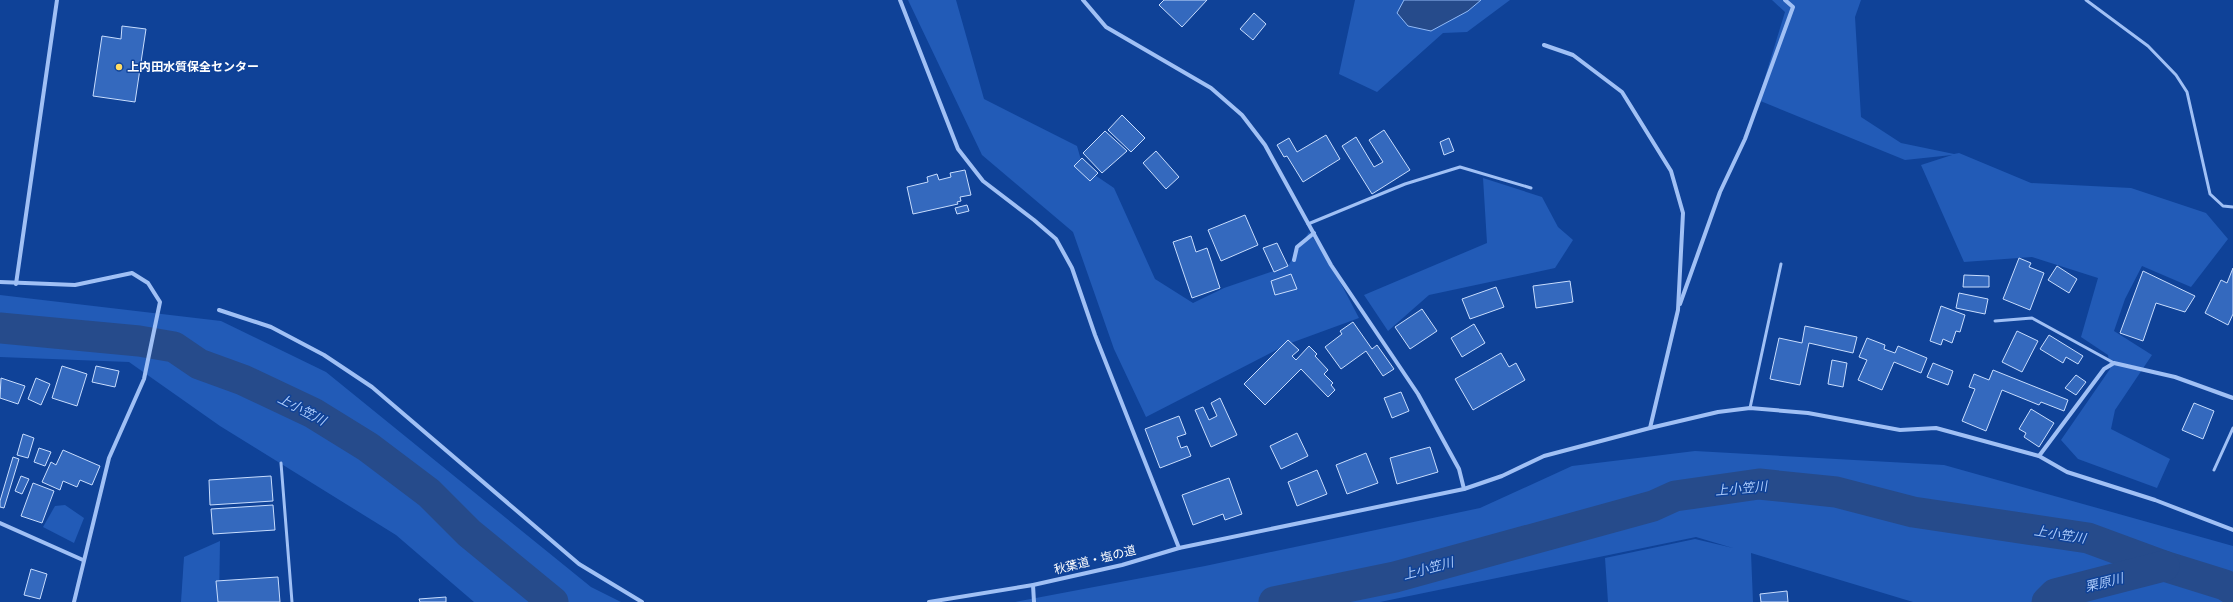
<svg xmlns="http://www.w3.org/2000/svg" width="2233" height="602" font-family="Helvetica,'Noto Sans JP',sans-serif">
<style>
.green{fill:#225bb7}
.water{fill:#264b8b;stroke:#91baf8}
.lines{fill:none;stroke-linecap:round;stroke-linejoin:round}
.stream{stroke:#91baf8;stroke-width:5}
.river{stroke:#264b8b;stroke-width:31}
.building{fill:#3469be;stroke:#c8ddfe}
.service{stroke:#a0c0f5;stroke-width:3}
.minor{stroke:#a0c0f5;stroke-width:4}
.poi-dot{fill:#ffdc63;stroke:#0f4298;stroke-width:1.5}
.labels{text-anchor:middle;stroke-width:3;stroke-linejoin:round;paint-order:stroke}
.poi-label{font-size:12px;font-weight:bold;fill:#fff;stroke:#0f4298;text-anchor:start}
.street-label{font-size:12px;fill:#fff;stroke:#0f4298}
.water-label{font-size:13px;font-style:italic;fill:#accbfb;stroke:#0f4298}
</style>
<rect width="100%" height="100%" fill="#0f4298"/>
<g class="green">
<polygon points="908,0 956,0 984,99 1077,146 1083,167 1114,188 1155,279 1193,303 1224,288 1288,266 1309,232 1328,259 1359,318 1288,344 1146,417 1114,349 1073,232 982,155"/>
<polygon points="1355,0 1510,0 1467,32 1443,33 1377,92 1339,74"/>
<polygon points="1772,0 1861,0 1855,17 1861,117 1901,143 1954,154 1959,153 2031,183 2131,188 2206,213 2228,239 2191,287 2142,266 2125,299 2114,331 2152,355 2115,410 2111,429 2170,459 2157,488 2078,459 2061,440 2110,369 2108,355 2081,337 2098,278 2032,257 1964,262 1921,165 1952,155 1905,160 1758,100 1785,12"/>
<polygon points="1483,178 1542,197 1558,227 1573,240 1555,268 1429,295 1388,331 1364,295 1487,243"/>
<polygon points="0,295 221,321 326,372 591,587 621,602 474,602 396,535 220,426 129,362 0,357"/>
<polygon points="1695,451 1944,465 2233,546 2233,602 1913,602 1751,553 1753,602 1608,602 1605,558 1695,539 1733,548 1696,537 1380,602 1015,602 1205,566 1480,508 1572,466"/>
<polygon points="65,505 84,518 74,543 43,527 55,506"/>
<polygon points="220,541 219,602 181,602 184,557"/>
</g>
<polygon class="water" points="1404,0 1481,0 1468,11 1431,31 1408,26 1397,13"/>
<g class="lines">
<polyline class="stream" points="552,602 552,601"/>
<g class="river">
<polyline points="0,328 139,341 174,347 199,364 243,380 313,413 368,447 429,493 469,533 553,602"/>
<polyline points="1274,602 1395,577 1653,506 1675,496 1759,484 1836,492 1913,512 2088,538 2164,566 2225,585 2233,590"/>
<polyline points="2047,602 2055,594 2164,566"/>
</g>
</g>
<g class="building">
<polygon points="1164,0 1207,0 1182,27 1159,5"/>
<polygon points="1254,13 1266,24 1253,40 1240,29"/>
<polygon points="122,26 146,29 135,102 93,96 102,36 121,39"/>
<polygon points="1122,115 1145,138 1131,152 1108,130"/>
<polygon points="1384,130 1410,170 1372,194 1342,146 1356,137 1374,167 1383,162 1369,140"/>
<polygon points="1105,131 1127,151 1102,173 1083,153"/>
<polygon points="1326,135 1340,159 1303,182 1287,156 1284,157 1277,145 1289,138 1297,152"/>
<polygon points="1449,138 1454,151 1444,155 1440,142"/>
<polygon points="1156,151 1179,177 1166,189 1143,163"/>
<polygon points="1082,158 1098,173 1090,181 1074,166"/>
<polygon points="965,170 971,195 960,197 961,201 957,202 958,204 913,214 907,187 928,182 927,177 937,174 939,180 951,177 950,173"/>
<polygon points="967,205 969,211 957,214 955,208"/>
<polygon points="1245,215 1258,245 1221,261 1208,230"/>
<polygon points="1191,236 1196,252 1207,248 1220,288 1192,298 1173,242"/>
<polygon points="1277,243 1288,266 1274,272 1263,248"/>
<polygon points="2019,258 2031,263 2029,267 2044,273 2030,310 2003,299"/>
<polygon points="2057,266 2077,279 2069,293 2048,280"/>
<polygon points="2233,268 2233,314 2228,325 2205,313 2221,280 2227,283"/>
<polygon points="2143,271 2195,296 2185,312 2156,303 2143,341 2120,333"/>
<polygon points="1291,274 1297,289 1275,295 1271,281"/>
<polygon points="1964,275 1989,276 1989,287 1963,287"/>
<polygon points="1570,281 1573,302 1536,308 1533,286"/>
<polygon points="1496,287 1504,307 1470,319 1462,299"/>
<polygon points="1959,293 1988,299 1985,314 1956,308"/>
<polygon points="1941,306 1965,315 1960,332 1956,331 1952,343 1943,339 1941,345 1930,341"/>
<polygon points="1422,309 1437,331 1410,349 1395,327"/>
<polygon points="1353,322 1372,349 1377,345 1394,369 1383,376 1366,351 1341,369 1325,347 1342,334 1340,331"/>
<polygon points="1474,324 1485,343 1462,357 1451,338"/>
<polygon points="1805,326 1857,337 1853,353 1809,343 1800,385 1770,379 1779,338 1802,343"/>
<polygon points="2017,331 2038,341 2022,372 2002,362"/>
<polygon points="2049,335 2083,356 2078,364 2066,357 2063,363 2040,349"/>
<polygon points="1867,338 1885,345 1884,349 1895,353 1898,346 1927,358 1921,373 1894,362 1882,390 1858,380 1867,360 1859,357"/>
<polygon points="1288,340 1299,350 1292,356 1296,360 1309,346 1317,354 1315,356 1328,370 1324,374 1333,383 1331,385 1335,390 1328,397 1301,369 1265,405 1244,384"/>
<polygon points="1501,353 1509,367 1516,363 1525,380 1473,410 1455,379"/>
<polygon points="1832,360 1847,363 1843,387 1828,384"/>
<polygon points="1933,363 1953,371 1948,385 1927,377"/>
<polygon points="62,366 87,374 77,406 52,398"/>
<polygon points="96,366 119,371 115,387 92,382"/>
<polygon points="1993,370 2068,400 2064,411 2041,402 2039,405 2002,390 1986,431 1962,421 1975,389 1969,387 1974,374 1989,380"/>
<polygon points="2076,375 2086,382 2076,395 2065,388"/>
<polygon points="1,378 25,386 18,404 0,398"/>
<polygon points="36,378 50,384 41,405 28,399"/>
<polygon points="1401,392 1409,411 1392,418 1384,398"/>
<polygon points="1220,398 1237,435 1211,447 1195,410 1203,407 1209,420 1217,416 1211,403"/>
<polygon points="2194,403 2214,411 2203,439 2182,430"/>
<polygon points="2031,409 2054,423 2039,447 2024,437 2026,433 2019,429"/>
<polygon points="1179,416 1186,434 1177,437 1181,448 1187,446 1191,456 1160,468 1145,429"/>
<polygon points="1297,433 1308,456 1281,469 1270,446"/>
<polygon points="23,434 34,438 28,458 17,455"/>
<polygon points="1430,447 1438,472 1397,484 1390,458"/>
<polygon points="39,448 51,452 45,466 34,462"/>
<polygon points="63,450 100,466 92,485 80,480 77,487 63,481 60,490 42,482 51,462 56,465"/>
<polygon points="1366,453 1378,483 1347,494 1336,465"/>
<polygon points="13,457 19,459 4,508 0,507 0,501"/>
<polygon points="1317,470 1327,494 1297,506 1288,482"/>
<polygon points="21,476 29,479 22,494 15,491"/>
<polygon points="271,476 273,501 210,505 209,480"/>
<polygon points="1229,478 1242,514 1225,520 1223,514 1193,525 1182,495"/>
<polygon points="33,483 54,491 42,523 21,516"/>
<polygon points="273,505 275,530 213,534 211,509"/>
<polygon points="31,569 47,574 40,599 24,595"/>
<polygon points="278,577 280,602 218,602 216,581"/>
<polygon points="1787,591 1788,602 1761,602 1760,594"/>
<polygon points="446,597 446,602 420,602 419,599"/>
</g>
<g class="lines">
<g class="service">
<polyline points="2086,0 2148,46 2176,75 2187,92 2210,194 2223,206 2233,207"/>
<polyline points="1308,224 1405,184 1460,167 1531,188"/>
<polyline points="1995,321 2032,318 2114,363"/>
<polyline points="1750,408 1781,264"/>
<polyline points="281,463 292,602"/>
<polyline points="2214,470 2233,428"/>
</g>
<g class="minor">
<polyline points="900,0 958,149 983,181 1034,220 1056,239 1072,268 1095,335 1179,548"/>
<polyline points="1083,0 1106,27 1211,88 1242,115 1265,145 1331,265 1418,394 1459,469 1464,489"/>
<polyline points="1544,45 1573,55 1622,92 1671,171 1683,213 1678,310 1650,428"/>
<polyline points="1294,260 1297,247 1314,233"/>
<polyline points="0,282 75,285 132,273 148,283 160,302 144,379 109,458 74,602"/>
<polyline points="16,284 57,0"/>
<polyline points="1680,304 1720,192 1745,139 1793,7 1785,0"/>
<polyline points="219,310 271,327 324,355 372,387 579,564 642,602"/>
<polyline points="2039,456 2104,369 2114,363 2175,377 2233,398"/>
<polyline points="0,523 83,560"/>
<polyline points="1033,585 1034,602"/>
<polyline points="929,602 1033,585 1122,565 1179,548 1464,489 1502,476 1544,456 1650,428 1718,412 1750,408 1808,413 1900,430 1936,428 2039,456 2067,472 2155,500 2233,530"/>
</g>
</g>
<circle class="poi-dot" cx="119" cy="67" r="4"/>
<g class="labels">
<g class="poi-label">
<text x="127" y="71">上内田水質保全センター</text>
</g>
<g class="street-label">
<text transform="translate(1095 560) rotate(-14)" y="4">秋葉道・塩の道</text>
</g>
<g class="water-label">
<text transform="translate(302 409) rotate(28)" y="5">上小笠川</text>
<text transform="translate(1741 488) rotate(-5)" y="5">上小笠川</text>
<text transform="translate(2060 534) rotate(9)" y="5">上小笠川</text>
<text transform="translate(1428 568) rotate(-15)" y="5">上小笠川</text>
<text transform="translate(2104 582) rotate(-14)" y="5">栗原川</text>
</g>
</g>
</svg>
